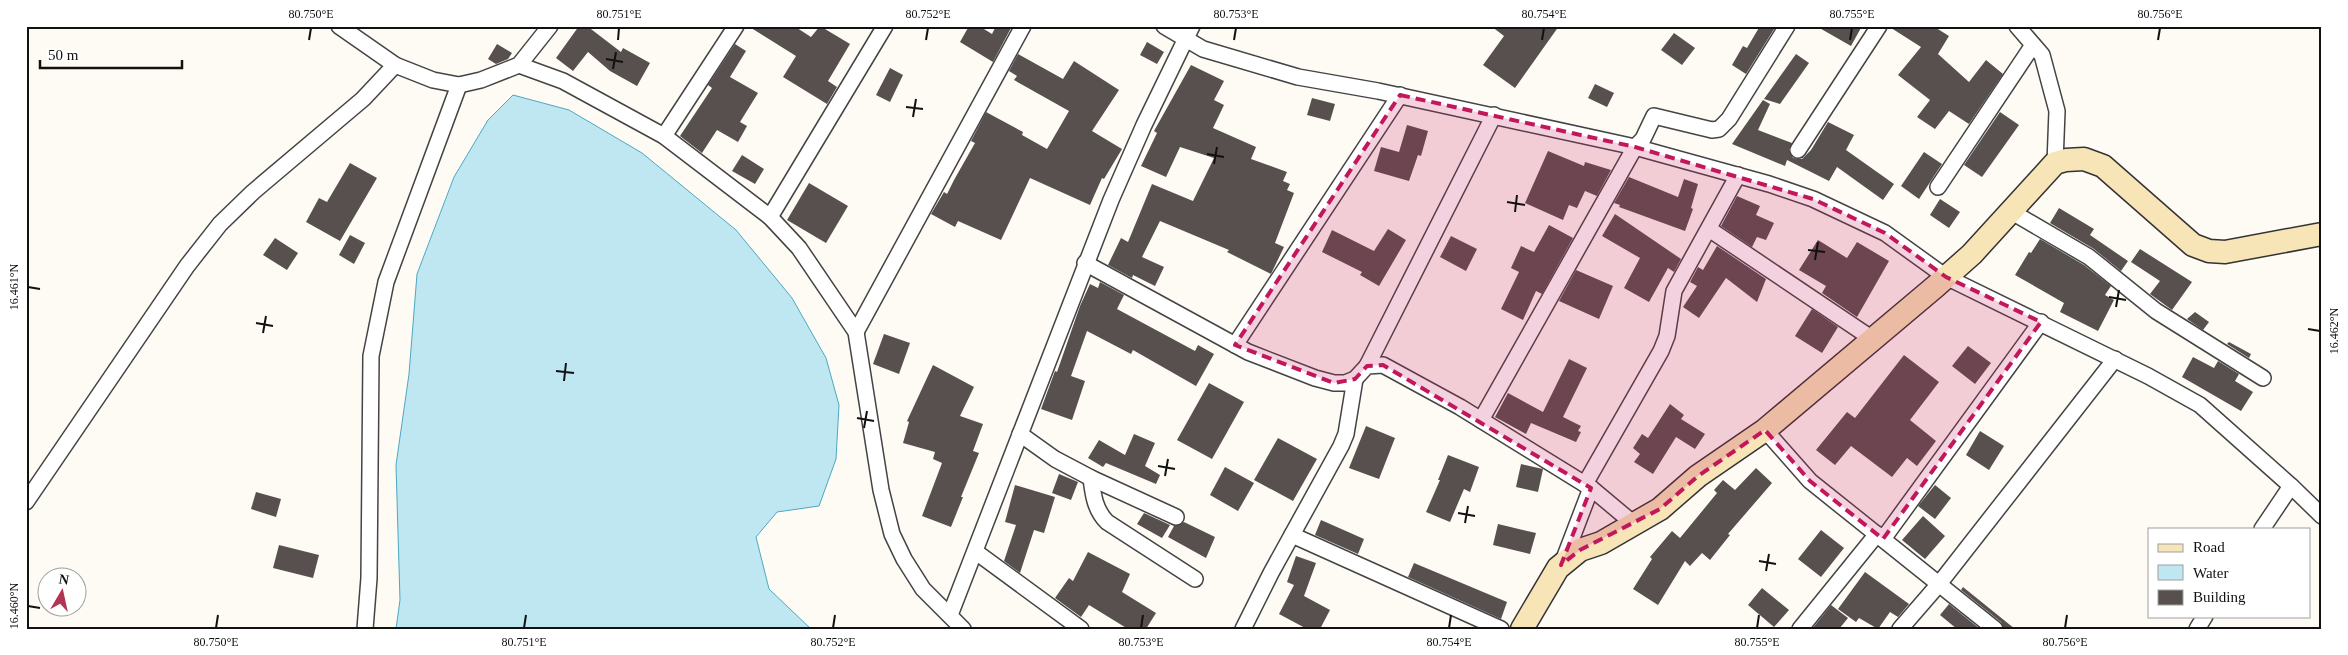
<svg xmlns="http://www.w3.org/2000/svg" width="2348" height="655" font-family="Georgia,serif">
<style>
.water{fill:#bee7f1;stroke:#4da8c1}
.building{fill:#58504e}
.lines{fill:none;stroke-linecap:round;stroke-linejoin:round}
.minor-casing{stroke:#444;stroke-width:18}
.secondary-casing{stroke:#333;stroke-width:25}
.minor{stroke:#fff;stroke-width:15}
.secondary{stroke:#f7e4b7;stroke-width:22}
.marked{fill:#c2185b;fill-opacity:0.2;stroke:#c2185b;stroke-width:4;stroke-dasharray:10 6;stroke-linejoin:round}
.ticks{fill:none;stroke:#111;stroke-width:2}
.neatline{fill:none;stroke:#111;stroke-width:2}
.ticks-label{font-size:12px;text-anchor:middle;fill:#111}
</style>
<rect width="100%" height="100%" fill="#fefbf5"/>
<polygon class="water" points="513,95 569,110 642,153 736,230 792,298 826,358 839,405 836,459 819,506 777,512 756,537 769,589 811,629 396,629 400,600 396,465 409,374 417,274 454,177 488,120"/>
<g class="building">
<polygon points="579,26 587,26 621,52 623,48 650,63 637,86 610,71 588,52 573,71 556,58"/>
<polygon points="748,26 794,26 811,37 820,26 850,44 828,81 837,87 827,104 783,77 796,56"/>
<polygon points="969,26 979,26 992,34 996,26 1012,26 993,62 960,42"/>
<polygon points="1491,26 1559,26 1515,88 1483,65 1504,36"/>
<polygon points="1760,26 1776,26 1746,74 1732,65 1743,46 1747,48"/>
<polygon points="1816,26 1862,26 1851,46"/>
<polygon points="1888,26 1933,26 1949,36 1938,54 1969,82 1986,60 2003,74 1969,124 1949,111 1935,129 1917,117 1930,100 1898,75 1921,47"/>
<polygon points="1674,33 1695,48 1682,65 1661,50"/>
<polygon points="1147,42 1164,52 1157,64 1140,55"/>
<polygon points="497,44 512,53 508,59 496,64 488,59"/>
<polygon points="735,44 746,51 730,77 758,93 740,122 747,126 738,142 717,130 702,153 680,136 712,88 708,85"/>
<polygon points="1018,54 1063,79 1074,61 1119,90 1092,131 1122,149 1104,179 1102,178 1090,205 1030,178 1001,240 958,221 955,227 931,214 944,192 947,194 954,180 975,143 971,141 986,112 1023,132 1022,135 1047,149 1069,111 1014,80 1017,76 1009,71"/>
<polygon points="1796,54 1809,63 1780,104 1764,99"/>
<polygon points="1191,65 1224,81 1214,100 1224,105 1213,128 1256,147 1251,159 1287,172 1283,181 1290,184 1287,190 1294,193 1275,243 1284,247 1271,274 1227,252 1229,250 1160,221 1142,257 1164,267 1155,286 1133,275 1132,278 1108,265 1121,238 1128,242 1152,184 1193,201 1214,158 1180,147 1166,177 1141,166 1157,133 1154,131"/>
<polygon points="890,68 903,75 890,102 876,95"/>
<polygon points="1595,84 1614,93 1607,107 1588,98"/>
<polygon points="1312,98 1335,104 1330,121 1307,115"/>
<polygon points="1763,100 1770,104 1758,130 1792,143 1789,150 1793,158 1802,159 1811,150 1828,122 1854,135 1846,150 1894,184 1883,200 1837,167 1829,181 1787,160 1785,166 1732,144"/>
<polygon points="2000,112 2019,125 1982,177 1964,165"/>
<polygon points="1407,125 1428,131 1421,156 1418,155 1409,181 1374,171 1381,147 1399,152"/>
<polygon points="1548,151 1584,166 1585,162 1611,170 1597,196 1585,191 1577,208 1569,205 1563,220 1525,203"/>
<polygon points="1924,152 1942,164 1919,199 1901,186"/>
<polygon points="742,155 764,169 755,184 732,171"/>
<polygon points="350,163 377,178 340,241 306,222 319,198 327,202"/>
<polygon points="1629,177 1678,197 1684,179 1698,184 1691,208 1693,209 1685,231 1619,207 1620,205 1614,203"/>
<polygon points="809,183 848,206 826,243 787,220"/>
<polygon points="1737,196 1760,206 1756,215 1774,223 1766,240 1757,237 1752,247 1721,226"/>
<polygon points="1940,199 1960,212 1949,228 1930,215"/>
<polygon points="2059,208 2094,229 2090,235 2128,261 2121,271 2094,249 2050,223"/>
<polygon points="1615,214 1681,259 1674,272 1668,268 1649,302 1624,288 1640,258 1602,236"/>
<polygon points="1549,225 1573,238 1542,294 1536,291 1523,320 1501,309 1519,272 1511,268 1521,246 1534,252"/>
<polygon points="1388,229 1406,240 1379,286 1360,275 1362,272 1322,252 1332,230 1374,251"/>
<polygon points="350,235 365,243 354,264 339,255"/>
<polygon points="1451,236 1477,249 1466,271 1440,257"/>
<polygon points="275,238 298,253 287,270 263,255"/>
<polygon points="2040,239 2084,265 2111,286 2105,295 2114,300 2098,331 2060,312 2064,303 2015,275 2029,252 2031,253"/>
<polygon points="1818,240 1847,258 1857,242 1889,261 1857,317 1822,293 1826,286 1799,270"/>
<polygon points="1717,246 1766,279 1757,302 1726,278 1699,318 1683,307 1697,286 1690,282 1698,267 1703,270"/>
<polygon points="2140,249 2192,282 2172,310 2150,294 2160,281 2131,262"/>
<polygon points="1576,270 1613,286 1599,319 1559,301"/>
<polygon points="1100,282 1124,295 1117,309 1195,351 1198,345 1214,354 1196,386 1133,350 1131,354 1087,331 1071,376 1085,381 1072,420 1041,409 1055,371 1057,372 1080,306 1090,284 1098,288"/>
<polygon points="1812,309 1838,327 1822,353 1795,336"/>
<polygon points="2195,312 2209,322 2203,330 2187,319"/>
<polygon points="884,334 910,343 899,374 873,364"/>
<polygon points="2229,342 2251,354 2249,358 2227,344"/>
<polygon points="1968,346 1991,363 1975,384 1952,366"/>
<polygon points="1904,355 1939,382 1910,420 1936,441 1917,466 1907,458 1892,477 1851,446 1835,465 1816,450 1847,412 1855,418"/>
<polygon points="2193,357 2214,368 2218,361 2239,374 2235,381 2253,392 2241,411 2182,377"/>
<polygon points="1569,359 1587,368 1563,417 1581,426 1578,431 1581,432 1576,442 1531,423 1526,434 1495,417 1508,393 1543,412"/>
<polygon points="933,365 974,387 960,416 983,424 973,451 979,453 961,497 963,497 951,527 922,516 942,463 933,459 935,452 903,443 909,422 907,421"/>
<polygon points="1209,383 1244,402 1212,459 1177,440"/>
<polygon points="1670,404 1684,415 1681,419 1705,434 1695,449 1676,437 1653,474 1634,462 1640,454 1633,448 1642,434 1648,438"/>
<polygon points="1366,426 1395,438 1379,479 1349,468"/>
<polygon points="1980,431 2004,446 1989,470 1966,455"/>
<polygon points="1134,434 1155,443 1145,466 1160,475 1156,484 1106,463 1103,467 1088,458 1099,440 1125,455"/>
<polygon points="1278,438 1317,459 1293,501 1254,480"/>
<polygon points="1448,455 1479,467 1470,492 1464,489 1450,522 1426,512 1440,480 1438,480"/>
<polygon points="1521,464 1543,469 1538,492 1516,487"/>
<polygon points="1225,467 1254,483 1238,511 1210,495"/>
<polygon points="1756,468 1772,483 1728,534 1730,535 1710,560 1702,553 1690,566 1685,561 1658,605 1633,589 1652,559 1650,557 1672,531 1680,538 1717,493 1714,490 1723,480 1735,490"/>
<polygon points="1059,474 1078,482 1071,500 1052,493"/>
<polygon points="1015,485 1055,497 1044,533 1034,530 1020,573 1004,561 1016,525 1005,522"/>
<polygon points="1935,485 1951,498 1935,519 1918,506"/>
<polygon points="256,492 281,499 276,517 251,509"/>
<polygon points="1144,513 1170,525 1162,538 1137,524"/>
<polygon points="1923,516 1945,536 1925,559 1902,540"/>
<polygon points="1321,520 1364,539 1358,554 1315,535"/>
<polygon points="1184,522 1215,537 1206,558 1168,537 1174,526"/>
<polygon points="1498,524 1536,533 1530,554 1493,545"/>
<polygon points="1821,530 1844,548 1821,577 1798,559"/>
<polygon points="279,545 319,555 313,578 273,568"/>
<polygon points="1088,552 1130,574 1122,592 1156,613 1146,629 1128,629 1089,605 1081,617 1055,598 1069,578 1073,581"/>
<polygon points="1296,556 1316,563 1304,596 1330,610 1320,629 1307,629 1279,614 1294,585 1287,582"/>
<polygon points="1414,563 1507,602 1501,619 1408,577"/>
<polygon points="1865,572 1909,604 1898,617 1890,612 1878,629 1859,618 1856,622 1838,609"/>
<polygon points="1963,587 2015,629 2004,629 2001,622 1961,590"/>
<polygon points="1762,588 1789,610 1774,627 1748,605"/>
<polygon points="1949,604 1980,629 1957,629 1940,615"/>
<polygon points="1831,605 1848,618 1839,629 1812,629"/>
</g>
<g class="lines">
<g class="minor-casing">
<g id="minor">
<polyline points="1164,26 1203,49 1298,77 1378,91 1635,147 1769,184 1813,199 1885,233 1946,277 2148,376 2200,405 2291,486 2322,516"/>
<polyline points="2017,26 2042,55 2057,111 2055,163"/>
<polyline points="395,65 433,80 459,85 481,80 519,65 550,26"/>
<polyline points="519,65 563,81 664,136 770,217 799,248 856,332 881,490 892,534 904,559 923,589 963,629"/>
<polyline points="664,136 736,26"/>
<polyline points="1798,150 1879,26"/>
<polyline points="1938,187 2033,45"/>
<polyline points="2012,212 2089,257 2156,311 2263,378"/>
<polyline points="770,217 885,26"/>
<polyline points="1709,229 1874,340"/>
<polyline points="1085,263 1248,352 1315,378 1334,383 1345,383 1355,379 1367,366 1383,365 1460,407 1591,488 1634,524"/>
<polyline points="856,332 1023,26"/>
<polyline points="1235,345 1400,95"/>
<polyline points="1367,366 1494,115"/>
<polyline points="1481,420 1635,147 1643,139 1654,116 1712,130 1719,129 1729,119 1787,26"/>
<polyline points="1765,430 1810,481 1995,629"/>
<polyline points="1020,434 1055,459 1091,478 1176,517"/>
<path d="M1091,478C1093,495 1095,510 1107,522L1195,579"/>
<polyline points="1585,484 1661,351 1667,336 1674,291 1738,175"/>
<polyline points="26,502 187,266 220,224 253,192 363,99 395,65 339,26"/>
<polyline points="2262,529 2291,486"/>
<polyline points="1292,535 1501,629"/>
<polyline points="1883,539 2041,322"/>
<polyline points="976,552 1081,629"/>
<polyline points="1562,564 1591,488"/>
<polyline points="950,615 1111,200 1144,125 1192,26"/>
<polyline points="365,629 369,578 371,356 386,282 459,85"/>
<polyline points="1243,629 1271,573 1341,446 1346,434 1355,379"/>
<polyline points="1800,629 1877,534"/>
<polyline points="1900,629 1939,584 2115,359"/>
<polyline points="2197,629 2205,616"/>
</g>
</g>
<g class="secondary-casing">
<polyline id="secondary" points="1522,629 1558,568 1580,550 1601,543 1660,509 1698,476 1765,430 1936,286 1972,254 2055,163 2066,160 2084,159 2103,166 2193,245 2209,251 2225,252 2322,234"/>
</g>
<use href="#minor" class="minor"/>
<use href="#secondary" class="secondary"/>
</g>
<path class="marked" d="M1400,95L1635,147L1813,199L1885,233L1946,277L2041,322L1883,539L1810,481L1765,430L1698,476L1660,509L1580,550L1561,565L1591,488L1383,365L1367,366L1355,379L1334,383L1235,345Z"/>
<path class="ticks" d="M309,40L311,28M618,40L619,28M926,40L928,28M1234,40L1236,28M1542,40L1544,28M1850,40L1852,28M2158,40L2160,28M606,59L623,62M613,69L616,52M906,107L923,109M913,117L916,99M1207,154L1224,157M1214,164L1217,147M1507,202L1525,205M1515,212L1517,195M1808,250L1825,252M1815,260L1818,242M28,287L40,289M2109,297L2126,300M2116,307L2119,290M256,323L273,326M2308,329L2320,331M263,333L266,316M556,371L574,373M564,381L566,363M857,418L874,421M864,428L867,411M1158,466L1175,469M1165,476L1168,459M1458,513L1475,516M1465,523L1468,506M1759,561L1776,564M1766,571L1769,554M28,606L40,608M216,628L218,615M524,628L526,615M833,628L835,615M1141,628L1143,615M1449,628L1451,615M1757,628L1759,615M2065,628L2067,615"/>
<rect width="2348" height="655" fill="none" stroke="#ffffff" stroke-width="55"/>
<rect x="2148" y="528" width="162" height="90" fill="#ffffff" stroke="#a0a0a0"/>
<rect x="2158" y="544" width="25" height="8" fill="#f7e4b7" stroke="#a0a0a0"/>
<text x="2193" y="552" font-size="15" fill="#111111">Road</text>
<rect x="2158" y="565" width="25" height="15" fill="#bee7f1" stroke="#a0a0a0"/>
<text x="2193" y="578" font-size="15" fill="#111111">Water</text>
<rect x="2158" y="590" width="25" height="15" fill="#58504e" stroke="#a0a0a0"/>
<text x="2193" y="602" font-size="15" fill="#111111">Building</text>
<g transform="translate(62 592) rotate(9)"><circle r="24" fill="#ffffff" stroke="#a0a0a0"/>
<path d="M0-4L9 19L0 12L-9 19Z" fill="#b43553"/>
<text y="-8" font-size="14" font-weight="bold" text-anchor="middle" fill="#111111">N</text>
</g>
<path d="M40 60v8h142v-8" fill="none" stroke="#111111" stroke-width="2.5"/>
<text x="48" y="60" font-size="15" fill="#111111" stroke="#ffffff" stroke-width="4" paint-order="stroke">50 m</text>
<rect x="28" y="28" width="2292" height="600" class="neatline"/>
<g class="ticks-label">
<text x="311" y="18">80.750°E</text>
<text x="619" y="18">80.751°E</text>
<text x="928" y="18">80.752°E</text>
<text x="1236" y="18">80.753°E</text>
<text x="1544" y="18">80.754°E</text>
<text x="1852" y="18">80.755°E</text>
<text x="2160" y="18">80.756°E</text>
<text transform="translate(14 287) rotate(-90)" y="4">16.461°N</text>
<text transform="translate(2334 331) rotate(-90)" y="4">16.462°N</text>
<text transform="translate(14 606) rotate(-90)" y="4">16.460°N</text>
<text x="216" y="646">80.750°E</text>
<text x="524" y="646">80.751°E</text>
<text x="833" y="646">80.752°E</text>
<text x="1141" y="646">80.753°E</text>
<text x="1449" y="646">80.754°E</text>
<text x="1757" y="646">80.755°E</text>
<text x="2065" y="646">80.756°E</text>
</g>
</svg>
